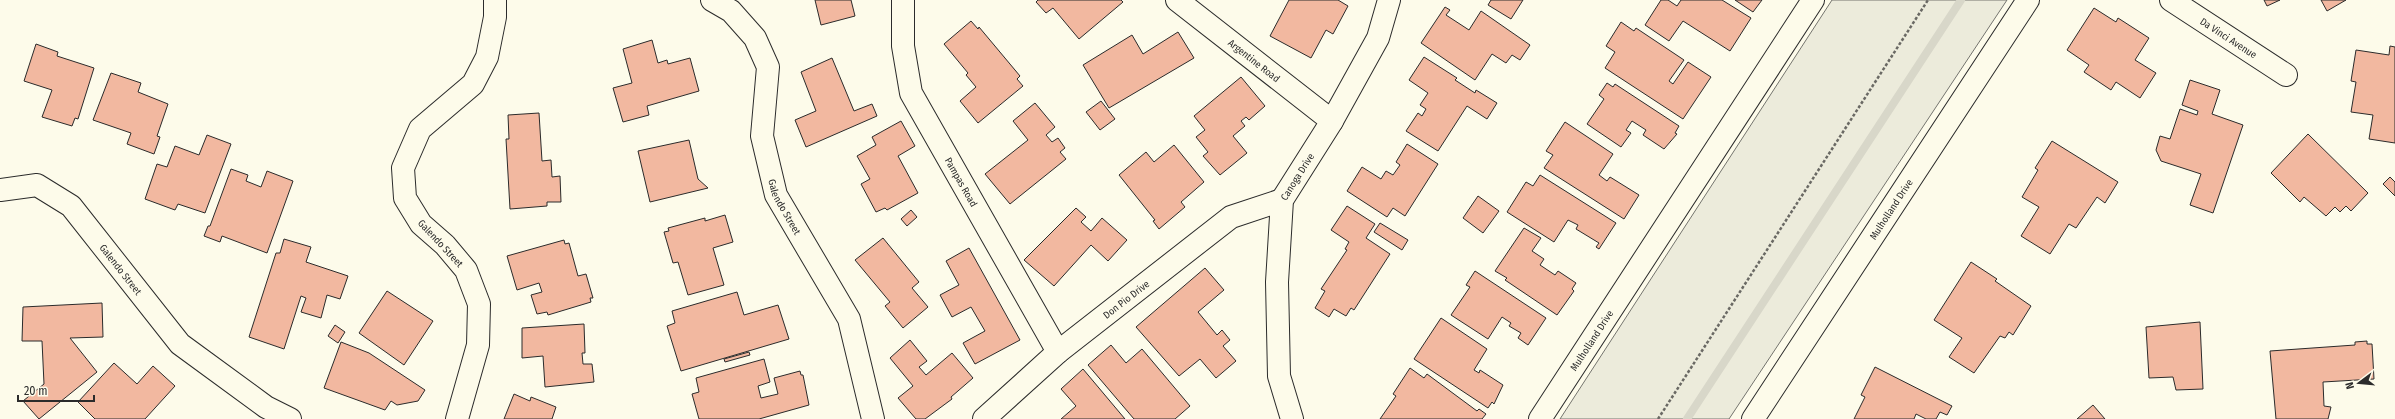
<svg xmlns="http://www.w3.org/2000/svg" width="2395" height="419" font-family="'Fira Sans Condensed',sans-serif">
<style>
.green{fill:#ecebdb;stroke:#74746e}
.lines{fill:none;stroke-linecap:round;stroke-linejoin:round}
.stream{stroke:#d8d7c9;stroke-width:8}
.building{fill:#f2b8a0;stroke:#2b2b2b}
.street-casing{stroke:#2b2b2b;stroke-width:24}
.secondary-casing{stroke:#2b2b2b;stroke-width:24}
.path{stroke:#6a6964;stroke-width:2.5;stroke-dasharray:3 2;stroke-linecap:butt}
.street{stroke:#fdfbea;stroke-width:22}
.secondary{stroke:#fdfbea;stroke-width:22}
.labels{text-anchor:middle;stroke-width:3;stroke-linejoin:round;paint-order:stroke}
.street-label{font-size:10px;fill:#2b2b2b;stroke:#fdfbea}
</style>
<rect width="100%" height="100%" fill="#fdfbea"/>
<polygon class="green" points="1832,0 2007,0 1729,419 1560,419"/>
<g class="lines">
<polyline class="stream" points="1687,419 1961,0"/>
</g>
<g class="building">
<polygon points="815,0 851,0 855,16 821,25"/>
<polygon points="1038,0 1121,0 1123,2 1079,39 1053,8 1046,13 1036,2"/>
<polygon points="1289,0 1338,0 1348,6 1333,34 1326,30 1311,58 1270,36"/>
<polygon points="1491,0 1523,0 1511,19 1488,5"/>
<polygon points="1661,0 1668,0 1677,6 1681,0 1722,0 1751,18 1730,51 1683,21 1669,41 1645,25"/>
<polygon points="1735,0 1762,0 1753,12"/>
<polygon points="2264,0 2280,0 2267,6"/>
<polygon points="2321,0 2346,0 2327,11"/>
<polygon points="1445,7 1450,10 1446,15 1469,30 1481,11 1530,45 1520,60 1512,55 1506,63 1492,54 1475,80 1421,43"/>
<polygon points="2094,8 2116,22 2118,18 2149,38 2135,60 2156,73 2140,98 2116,82 2111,90 2084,72 2089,65 2067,50"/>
<polygon points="971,21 978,29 979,27 1020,76 1017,79 1023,86 978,123 960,101 976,87 966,75 968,73 944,44"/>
<polygon points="1621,22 1634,31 1636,28 1684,60 1669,81 1673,84 1688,62 1711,77 1683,119 1605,68 1615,52 1606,46"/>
<polygon points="1178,32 1194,58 1109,108 1083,65 1132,35 1143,54"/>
<polygon points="652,40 658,63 667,60 668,64 690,58 699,91 647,106 649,115 623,122 613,88 632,83 623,49"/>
<polygon points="36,44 58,52 57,56 94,68 78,119 75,118 72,126 42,117 52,90 24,81"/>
<polygon points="2390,46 2395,47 2395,143 2369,139 2373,115 2351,112 2356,82 2351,81 2356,50 2389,55"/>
<polygon points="1424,57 1457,78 1455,80 1475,93 1476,90 1497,103 1487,119 1467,106 1438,151 1406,131 1418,113 1422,116 1426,109 1420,105 1428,93 1409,80"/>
<polygon points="832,58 854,111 872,104 877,116 806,147 795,120 816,111 801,72"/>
<polygon points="111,73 141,83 138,92 168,104 157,136 160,137 154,154 127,144 131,133 93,120"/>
<polygon points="1241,77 1265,106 1249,120 1246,117 1241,121 1245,126 1233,136 1247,153 1220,175 1203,156 1208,152 1196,137 1205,130 1194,116"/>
<polygon points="2190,80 2220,90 2212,114 2243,125 2213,213 2190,205 2201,174 2161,161 2156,150 2160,136 2170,139 2180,109 2197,115 2198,111 2182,105"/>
<polygon points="1607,83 1613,87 1615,84 1679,126 1675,133 1677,134 1664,149 1643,135 1646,130 1632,121 1626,130 1631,133 1621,147 1587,124 1604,99 1599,95"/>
<polygon points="1101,101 1115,119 1100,130 1086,112"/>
<polygon points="1035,103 1055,127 1046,135 1052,142 1058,138 1065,148 1060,152 1066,159 1010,204 985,174 1028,140 1013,121"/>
<polygon points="539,113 542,161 551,160 552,177 560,176 561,202 547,202 547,206 510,209 506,139 509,139 508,115"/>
<polygon points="901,121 915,146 898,156 918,193 887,210 885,208 876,212 861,184 870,179 857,156 876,145 872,137"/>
<polygon points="1565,122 1613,154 1599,175 1607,181 1610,177 1639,195 1624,219 1544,168 1553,155 1546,151"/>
<polygon points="2308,134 2368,193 2351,211 2346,206 2340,212 2335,207 2326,216 2304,197 2300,202 2271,173"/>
<polygon points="207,135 231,144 205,213 178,204 175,210 145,199 157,164 167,167 175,146 199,155"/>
<polygon points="689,140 698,179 708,188 650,202 638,151"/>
<polygon points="2052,141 2118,182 2105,203 2097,197 2076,228 2069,224 2050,254 2021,236 2039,207 2022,197 2038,170 2035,168"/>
<polygon points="1407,144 1438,164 1405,216 1393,208 1387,217 1347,191 1362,167 1381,179 1386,171 1393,175 1400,165 1396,162"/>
<polygon points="1174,145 1204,182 1181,202 1185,207 1159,229 1153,221 1155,220 1119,175 1146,152 1154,162"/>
<polygon points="231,169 248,175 246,181 261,187 267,171 293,181 267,253 222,236 220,242 204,236 208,226 210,226"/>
<polygon points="1540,175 1616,223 1599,249 1596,247 1599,243 1576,229 1578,225 1568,220 1554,242 1507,212 1526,182 1533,186"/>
<polygon points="2390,177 2395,182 2395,196 2383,184"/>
<polygon points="1478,196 1499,211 1483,233 1463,218"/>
<polygon points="1347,206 1375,224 1366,238 1390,254 1354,310 1351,308 1346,316 1334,309 1329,317 1315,308 1325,291 1321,289 1347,250 1345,249 1349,242 1331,230"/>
<polygon points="1076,208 1086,217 1081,222 1091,231 1102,218 1127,240 1108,261 1091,245 1054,286 1024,260"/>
<polygon points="911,210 917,217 907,226 901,219"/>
<polygon points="725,215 733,242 713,248 724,285 688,295 678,262 673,263 664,232 669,231 668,228 705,218 705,221"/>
<polygon points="1380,223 1408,240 1402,250 1374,232"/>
<polygon points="1524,228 1541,238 1532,251 1544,259 1540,265 1555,275 1558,271 1576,283 1572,289 1574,291 1557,315 1505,280 1507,278 1495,271"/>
<polygon points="883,238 919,282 912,288 928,307 903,328 885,306 890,302 855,260"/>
<polygon points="284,239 311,247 306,262 348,276 340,299 327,295 321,318 301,312 306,298 301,296 284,349 249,337 276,253 280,253"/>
<polygon points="564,240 565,244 569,243 578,276 586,274 593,298 590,298 591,302 548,315 547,312 537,314 531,295 542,292 539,283 517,290 507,256"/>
<polygon points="969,248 1020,340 975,364 963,343 985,331 971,307 952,317 940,295 959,285 946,261"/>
<polygon points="1971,262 1997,279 1995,281 2031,306 2013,335 2009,332 2005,338 2000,336 1974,373 1949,357 1962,338 1934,320"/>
<polygon points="1205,268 1224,290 1198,312 1217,335 1222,330 1230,340 1223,346 1236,361 1216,378 1200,359 1179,376 1136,327"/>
<polygon points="1475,271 1546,318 1528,345 1518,338 1521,333 1509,326 1511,323 1502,317 1488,339 1451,315 1470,287 1466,285"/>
<polygon points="387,291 433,321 404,365 359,333"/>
<polygon points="737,292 744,315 778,305 789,339 681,371 667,326 675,323 672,311"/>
<polygon points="102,303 103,337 70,338 97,372 39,419 23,401 44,384 42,341 22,341 23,307"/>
<polygon points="1441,318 1487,349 1474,370 1479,373 1480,370 1503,385 1494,404 1492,402 1488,408 1414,359"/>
<polygon points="2200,322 2203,389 2176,390 2173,377 2149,378 2146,327"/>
<polygon points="584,324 585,353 582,353 583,364 592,364 594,382 545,387 543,356 522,358 522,328"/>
<polygon points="335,325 345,332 338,343 328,336"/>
<polygon points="910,340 927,361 919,367 926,375 952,353 973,378 951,397 952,399 925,419 916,419 898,398 913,386 890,358"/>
<polygon points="2367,341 2367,344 2372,344 2374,379 2323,382 2324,406 2331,407 2328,419 2276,419 2270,351 2355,345 2355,342"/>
<polygon points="341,342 369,353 425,390 418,401 397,405 391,401 385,410 324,388"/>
<polygon points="1111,345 1126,363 1142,349 1190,406 1175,419 1134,419 1088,365"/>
<polygon points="749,352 750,355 725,362 724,359"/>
<polygon points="764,359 770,382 758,386 761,398 778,394 774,378 800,371 801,375 803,375 809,405 759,419 699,419 692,394 699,392 696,378"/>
<polygon points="114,363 137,384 153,366 175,386 145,419 95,419 78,402"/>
<polygon points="1875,367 1952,406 1947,415 1940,412 1936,419 1926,419 1916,414 1914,419 1854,419 1865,397 1861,395"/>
<polygon points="1410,368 1424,378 1427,374 1477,411 1479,409 1486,414 1482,419 1380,419 1396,396 1393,394"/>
<polygon points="1083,369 1125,419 1061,419 1076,406 1061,389"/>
<polygon points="514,394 530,401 531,397 556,407 552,419 504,419"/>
<polygon points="2093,405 2105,419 2077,419"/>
</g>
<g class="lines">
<g class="street-casing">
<g id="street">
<path id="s1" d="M712,0L731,11L755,38L768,67L762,136L776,195L849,319L873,419"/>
<path id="s2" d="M903,0V46L911,93L1058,352"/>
<path id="s3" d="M1177,0L1332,121"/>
<path id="s4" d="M2171,0L2286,75"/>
<path id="s5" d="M0,190L37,185L71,206L180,344L266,407L290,419"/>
<polyline points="457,419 478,345 479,304 466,270 445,245 421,224 405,198 403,168 420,129 473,84 487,57 495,17 495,0"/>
<path id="s6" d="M984,419L1058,352L1231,217L1282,200"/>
<path id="s7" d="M1753,419L2028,0"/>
</g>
</g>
<g class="secondary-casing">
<g id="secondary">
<path id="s8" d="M1292,419L1279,376L1277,282L1282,200L1332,121L1378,38L1389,0"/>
<path id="s9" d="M1540,419L1813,0"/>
</g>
</g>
<polyline class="path" points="1658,419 1928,0"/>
<use href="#street" class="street"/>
<use href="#secondary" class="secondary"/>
</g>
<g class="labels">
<g class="street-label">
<text dy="4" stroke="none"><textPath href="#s4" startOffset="69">Da Vinci Avenue</textPath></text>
<text dy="4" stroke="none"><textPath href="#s3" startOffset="98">Argentine Road</textPath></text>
<text dy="4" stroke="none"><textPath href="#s8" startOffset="249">Canoga Drive</textPath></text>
<text dy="4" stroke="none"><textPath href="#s2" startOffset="196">Pampas Road</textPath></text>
<text dy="4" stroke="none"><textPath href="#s1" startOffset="234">Galendo Street</textPath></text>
<text dy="4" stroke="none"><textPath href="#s7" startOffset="251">Mulholland Drive</textPath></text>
<text transform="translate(441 243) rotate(47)" y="4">Galendo Street</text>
<text dy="4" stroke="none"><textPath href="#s5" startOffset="158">Galendo Street</textPath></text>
<text dy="4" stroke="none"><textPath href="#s6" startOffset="186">Don Pio Drive</textPath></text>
<text dy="4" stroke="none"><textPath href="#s9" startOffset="94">Mulholland Drive</textPath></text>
</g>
</g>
<g transform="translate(2359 383) rotate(254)" stroke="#fdfbea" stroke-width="3" paint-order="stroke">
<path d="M0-3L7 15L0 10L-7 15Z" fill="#2b2b2b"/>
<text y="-6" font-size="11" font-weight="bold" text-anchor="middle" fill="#2b2b2b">N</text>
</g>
<path d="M18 395v6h76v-6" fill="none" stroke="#2b2b2b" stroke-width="2"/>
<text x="24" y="395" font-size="12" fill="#2b2b2b" stroke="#fdfbea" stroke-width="3" paint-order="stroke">20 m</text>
</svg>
